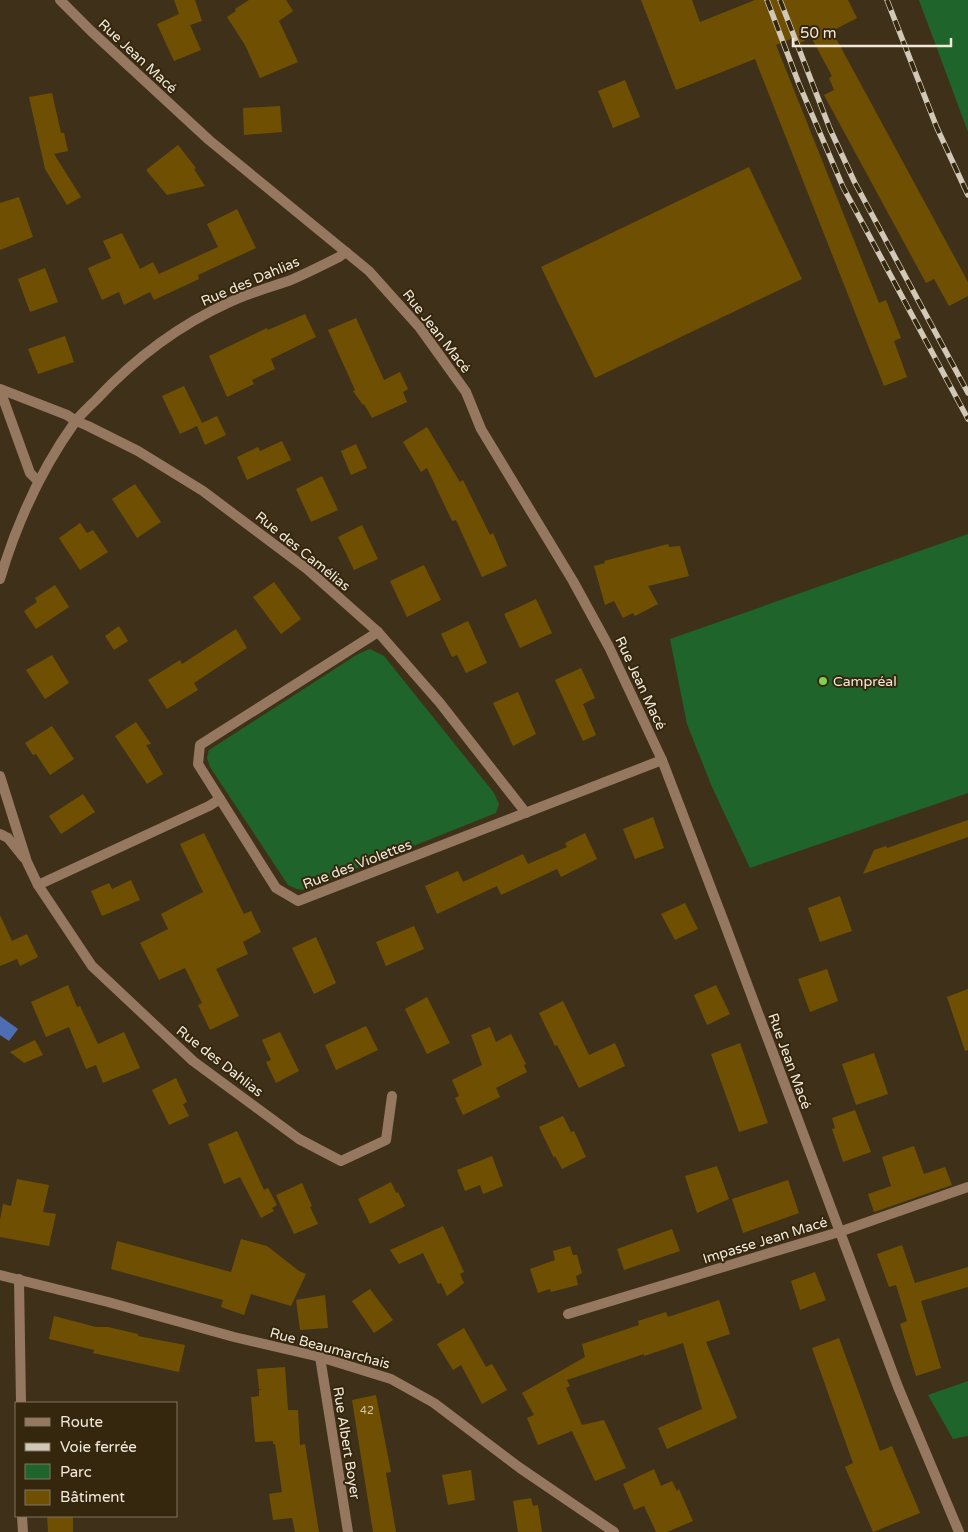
<svg xmlns="http://www.w3.org/2000/svg" width="968" height="1532" font-family="'Varela Round',sans-serif">
<style>
.green{fill:#1f642a}
.water{fill:#4e6db3}
.building{fill:#6f5003}
.lines{fill:none;stroke-linecap:round;stroke-linejoin:round}
.street{stroke:#967860;stroke-width:10}
.rail-casing{stroke:#d2c8b8;stroke-width:5.5}
.rail{stroke:#34270e;stroke-width:4;stroke-dasharray:11;stroke-linecap:butt}
.poi-dot{fill:#82d04f;stroke:#34270e;stroke-width:2}
.labels{text-anchor:middle;stroke-width:4;stroke-linejoin:round;paint-order:stroke}
.number-label{font-size:11px;fill:#d1c3a5}
.street-label{font-size:14px;fill:#f2e9db;stroke:#34270e}
.poi-label{font-size:14px;fill:#f2e9db;stroke:#34270e;text-anchor:start}
</style>
<rect width="100%" height="100%" fill="#3f3119"/>
<g class="green">
<polygon points="919,0 968,0 968,132"/>
<polygon points="968,534 968,793 750,868 712,787 687,724 670,639"/>
<polygon points="370,649 384,656 494,793 499,804 496,813 303,890 297,889 288,885 210,767 207,758 209,750 358,654"/>
<polygon points="968,1381 968,1436 953,1439 928,1395"/>
</g>
<polygon class="water" points="0,1016 18,1029 9,1041 0,1035"/>
<g class="building">
<polygon points="174,0 195,0 202,21 190,25 201,50 174,61 157,24 179,14"/>
<polygon points="249,0 286,0 293,11 279,21 298,62 260,78 245,45 227,17 236,11 235,9"/>
<polygon points="641,0 692,0 700,22 755,0 848,0 857,18 832,31 968,282 968,296 949,306 934,279 926,283 824,95 834,90 829,78 832,76 811,37 797,45 793,38 776,45 879,303 886,300 901,338 894,341 907,377 884,386 755,59 676,90"/>
<polygon points="625,80 640,117 613,128 598,91"/>
<polygon points="52,93 61,133 64,133 68,151 54,154 81,197 67,205 45,169 29,97"/>
<polygon points="280,106 282,132 244,135 243,108"/>
<polygon points="178,145 196,168 194,169 205,186 167,195 146,170"/>
<polygon points="749,167 802,279 595,378 541,267"/>
<polygon points="19,197 33,237 0,250 0,203"/>
<polygon points="237,209 256,248 198,275 199,279 154,300 150,292 124,305 119,292 102,300 88,268 111,258 103,241 122,233 140,269 153,262 159,274 218,247 207,224"/>
<polygon points="45,268 58,302 30,312 18,279"/>
<polygon points="305,314 316,337 271,359 275,369 252,380 254,384 227,397 209,356 267,328 268,330"/>
<polygon points="356,318 384,380 400,372 408,389 403,392 407,402 372,418 364,404 363,405 353,391 355,390 328,330"/>
<polygon points="65,336 74,362 38,374 28,349"/>
<polygon points="184,386 202,423 217,416 226,435 205,445 197,426 180,434 162,396"/>
<polygon points="427,427 460,482 463,480 490,535 493,533 507,566 482,577 456,520 452,521 427,468 421,472 403,442"/>
<polygon points="282,441 291,460 247,480 237,457 258,447 260,451"/>
<polygon points="356,444 367,468 351,475 341,451"/>
<polygon points="322,476 338,510 311,522 296,489"/>
<polygon points="135,484 161,522 137,538 112,499"/>
<polygon points="80,523 87,533 93,530 108,552 80,570 59,538"/>
<polygon points="362,525 378,559 354,570 338,537"/>
<polygon points="668,544 669,547 680,546 689,576 648,586 658,604 635,616 633,613 623,618 614,601 605,605 594,566 605,563 604,561"/>
<polygon points="424,565 441,600 407,617 390,581"/>
<polygon points="274,582 301,619 281,634 253,597"/>
<polygon points="55,585 69,607 36,629 24,611 37,602 35,598"/>
<polygon points="536,599 552,633 520,648 504,614"/>
<polygon points="468,621 487,663 466,673 457,655 452,657 441,634"/>
<polygon points="119,626 128,641 114,650 105,636"/>
<polygon points="236,629 247,648 194,683 198,690 167,709 148,680 180,660 182,664"/>
<polygon points="52,655 69,683 45,699 26,670"/>
<polygon points="581,668 595,698 583,704 596,735 583,741 555,680"/>
<polygon points="518,692 536,734 513,746 493,703"/>
<polygon points="136,722 151,744 146,745 163,774 147,784 115,736"/>
<polygon points="52,726 74,759 50,775 36,754 33,755 25,743"/>
<polygon points="83,794 95,812 61,834 49,816"/>
<polygon points="653,817 664,848 635,859 623,829"/>
<polygon points="968,820 968,837 863,874 874,850 886,846 887,848"/>
<polygon points="204,833 244,914 251,911 261,932 243,942 248,954 216,969 239,1016 210,1030 198,1005 202,1003 185,968 159,980 140,943 168,929 161,914 203,892 180,844"/>
<polygon points="585,833 597,859 561,877 557,869 501,895 497,886 437,914 425,886 458,871 463,882 523,854 528,864 567,847 565,843"/>
<polygon points="131,880 140,900 102,916 91,891 109,883 112,889"/>
<polygon points="840,896 852,931 820,942 808,908"/>
<polygon points="685,903 698,929 675,940 661,914"/>
<polygon points="0,915 12,941 27,934 38,957 20,966 17,959 0,966"/>
<polygon points="414,926 424,949 386,966 376,942"/>
<polygon points="316,937 336,983 314,994 292,948"/>
<polygon points="827,969 838,1001 810,1012 798,979"/>
<polygon points="68,985 77,1007 80,1006 98,1044 124,1032 140,1068 103,1083 96,1065 86,1069 69,1027 46,1037 31,1002"/>
<polygon points="716,985 730,1014 707,1025 694,995"/>
<polygon points="968,989 968,1050 965,1051 947,997"/>
<polygon points="427,997 450,1043 427,1054 405,1009"/>
<polygon points="563,1001 589,1055 615,1043 625,1066 579,1088 557,1045 555,1046 539,1013"/>
<polygon points="366,1026 378,1050 336,1070 325,1045"/>
<polygon points="490,1027 496,1042 511,1034 526,1064 524,1065 527,1072 496,1088 500,1097 463,1115 455,1098 459,1096 452,1080 482,1065 471,1035"/>
<polygon points="280,1032 299,1071 276,1083 266,1062 271,1060 262,1040"/>
<polygon points="35,1040 43,1055 24,1063 10,1052"/>
<polygon points="740,1043 768,1123 739,1132 711,1054"/>
<polygon points="874,1053 888,1094 856,1105 842,1064"/>
<polygon points="176,1078 187,1102 183,1104 189,1116 169,1125 152,1090"/>
<polygon points="855,1110 871,1152 843,1162 832,1129 835,1128 832,1118"/>
<polygon points="563,1116 571,1132 574,1131 586,1157 562,1169 555,1156 554,1158 539,1127"/>
<polygon points="237,1131 264,1190 268,1188 277,1205 272,1208 274,1211 261,1218 240,1177 224,1184 208,1144"/>
<polygon points="914,1146 924,1174 945,1167 952,1185 874,1212 868,1194 891,1186 882,1157"/>
<polygon points="492,1156 503,1186 483,1194 480,1185 465,1191 457,1170"/>
<polygon points="717,1166 729,1199 697,1213 685,1176"/>
<polygon points="17,1179 49,1185 43,1212 56,1214 49,1246 0,1237 0,1220 3,1204 11,1206"/>
<polygon points="788,1180 799,1213 743,1233 732,1199"/>
<polygon points="391,1182 396,1193 398,1192 405,1206 370,1224 358,1199"/>
<polygon points="302,1183 312,1206 310,1207 318,1224 294,1234 276,1195"/>
<polygon points="443,1226 464,1272 460,1274 464,1283 447,1296 441,1283 438,1284 423,1253 399,1264 390,1250"/>
<polygon points="672,1229 680,1251 624,1270 617,1249"/>
<polygon points="241,1239 267,1246 299,1271 306,1274 291,1306 251,1294 244,1315 221,1307 223,1300 111,1269 117,1241 231,1272"/>
<polygon points="902,1245 915,1283 968,1267 968,1287 921,1301 941,1368 916,1376 900,1324 907,1321 896,1285 889,1287 877,1254"/>
<polygon points="570,1246 573,1255 577,1255 582,1273 576,1276 578,1285 551,1292 550,1289 538,1293 530,1269 555,1260 553,1251"/>
<polygon points="815,1272 826,1300 800,1310 791,1281"/>
<polygon points="370,1289 393,1320 374,1333 352,1301"/>
<polygon points="325,1295 328,1328 300,1330 296,1300"/>
<polygon points="719,1300 730,1334 706,1342 737,1418 667,1449 658,1428 702,1409 683,1343 644,1356 644,1354 567,1380 570,1386 566,1388 582,1425 604,1420 626,1468 595,1481 572,1431 538,1445 527,1418 534,1415 522,1393 585,1357 582,1344 639,1325 638,1321 666,1312 668,1317"/>
<polygon points="54,1316 96,1327 108,1327 138,1334 138,1336 185,1345 179,1372 93,1353 94,1350 49,1339"/>
<polygon points="464,1328 486,1367 492,1364 507,1390 482,1404 461,1365 453,1370 437,1344"/>
<polygon points="839,1338 880,1451 892,1446 920,1513 873,1532 845,1467 853,1463 812,1348"/>
<polygon points="285,1367 288,1410 298,1410 300,1445 305,1444 319,1532 295,1532 292,1518 273,1520 269,1494 282,1492 275,1444 273,1444 273,1441 255,1442 251,1397 259,1396 259,1390 262,1389 259,1389 257,1369"/>
<polygon points="376,1395 391,1472 386,1473 396,1532 373,1532 352,1400"/>
<polygon points="654,1469 661,1486 672,1481 677,1491 679,1489 693,1521 667,1532 656,1532 644,1506 634,1510 623,1484"/>
<polygon points="471,1470 475,1500 448,1505 442,1475"/>
<polygon points="531,1498 533,1506 538,1505 542,1532 518,1532 513,1501"/>
<polygon points="47,1516 73,1516 73,1532 48,1532"/>
</g>
<g class="lines">
<g class="street">
<polyline points="60,0 91,31 209,140 369,271 420,328 466,392 481,429 573,581 609,647 662,760 724,922 898,1387 959,1532"/>
<polyline points="0,389 67,415 76,421 88,426 138,451 203,491 307,569 378,632 440,703 526,813"/>
<polyline points="0,390 30,473 38,481"/>
<path d="M0,579C17,522 40,471 75,422C81,414 89,407 96,400C134,359 179,325 230,302C249,293 271,287 291,280C307,273 323,265 339,257L346,252"/>
<polyline points="378,632 200,745 198,764 276,888 298,901 662,760"/>
<polyline points="0,776 27,862 38,885 92,966 193,1061 299,1139 341,1161 386,1140 392,1096"/>
<polyline points="0,834 8,838 24,858"/>
<polyline points="38,885 209,806 220,799"/>
<polyline points="0,1275 108,1302 234,1337 320,1357 391,1379 434,1403 520,1468 614,1532"/>
<polyline points="19,1279 21,1403"/>
<polyline points="568,1314 839,1232 968,1187"/>
<polyline points="320,1357 348,1532"/>
<polyline points="22,1516 23,1532"/>
</g>
<g class="rail-casing">
<g id="rail">
<polyline points="767,0 799,84 843,187 968,419"/>
<polyline points="780,0 830,129 855,183 968,393"/>
<polyline points="887,0 937,128 968,195"/>
</g>
</g>
<use href="#rail" class="rail"/>
</g>
<circle class="poi-dot" cx="823" cy="681" r="5"/>
<g class="labels">
<g class="number-label">
<text x="367" y="1414">42</text>
</g>
<g class="street-label">
<text transform="translate(138 56) rotate(43)" y="5">Rue Jean Macé</text>
<text transform="translate(250 281) rotate(-23)" y="5">Rue des Dahlias</text>
<text transform="translate(437 331) rotate(52)" y="5">Rue Jean Macé</text>
<text transform="translate(303 551) rotate(39)" y="5">Rue des Camélias</text>
<text transform="translate(641 683) rotate(65)" y="5">Rue Jean Macé</text>
<text transform="translate(357 864) rotate(-21)" y="5">Rue des Violettes</text>
<text transform="translate(220 1061) rotate(38)" y="5">Rue des Dahlias</text>
<text transform="translate(790 1061) rotate(70)" y="5">Rue Jean Macé</text>
<text transform="translate(765 1240) rotate(-17)" y="5">Impasse Jean Macé</text>
<text transform="translate(330 1348) rotate(15)" y="5">Rue Beaumarchais</text>
<text transform="translate(347 1443) rotate(81)" y="5">Rue Albert Boyer</text>
</g>
<g class="poi-label">
<text x="833" y="686">Campréal</text>
</g>
</g>
<rect x="15" y="1402" width="162" height="115" fill="#34270e" stroke="#807560"/>
<rect x="25" y="1418" width="25" height="8" fill="#967860" stroke="#807560"/>
<text x="60" y="1427" font-size="15" fill="#f2e9db">Route</text>
<rect x="25" y="1443" width="25" height="8" fill="#d2c8b8" stroke="#807560"/>
<text x="60" y="1452" font-size="15" fill="#f2e9db">Voie ferrée</text>
<rect x="25" y="1464" width="25" height="15" fill="#1f642a" stroke="#807560"/>
<text x="60" y="1477" font-size="15" fill="#f2e9db">Parc</text>
<rect x="25" y="1490" width="25" height="15" fill="#6f5003" stroke="#807560"/>
<text x="60" y="1502" font-size="15" fill="#f2e9db">Bâtiment</text>
<path d="M793 38v8h158v-8" fill="none" stroke="#f2e9db" stroke-width="2.5"/>
<text x="800" y="38" font-size="15" fill="#f2e9db" stroke="#34270e" stroke-width="4" paint-order="stroke">50 m</text>
</svg>
